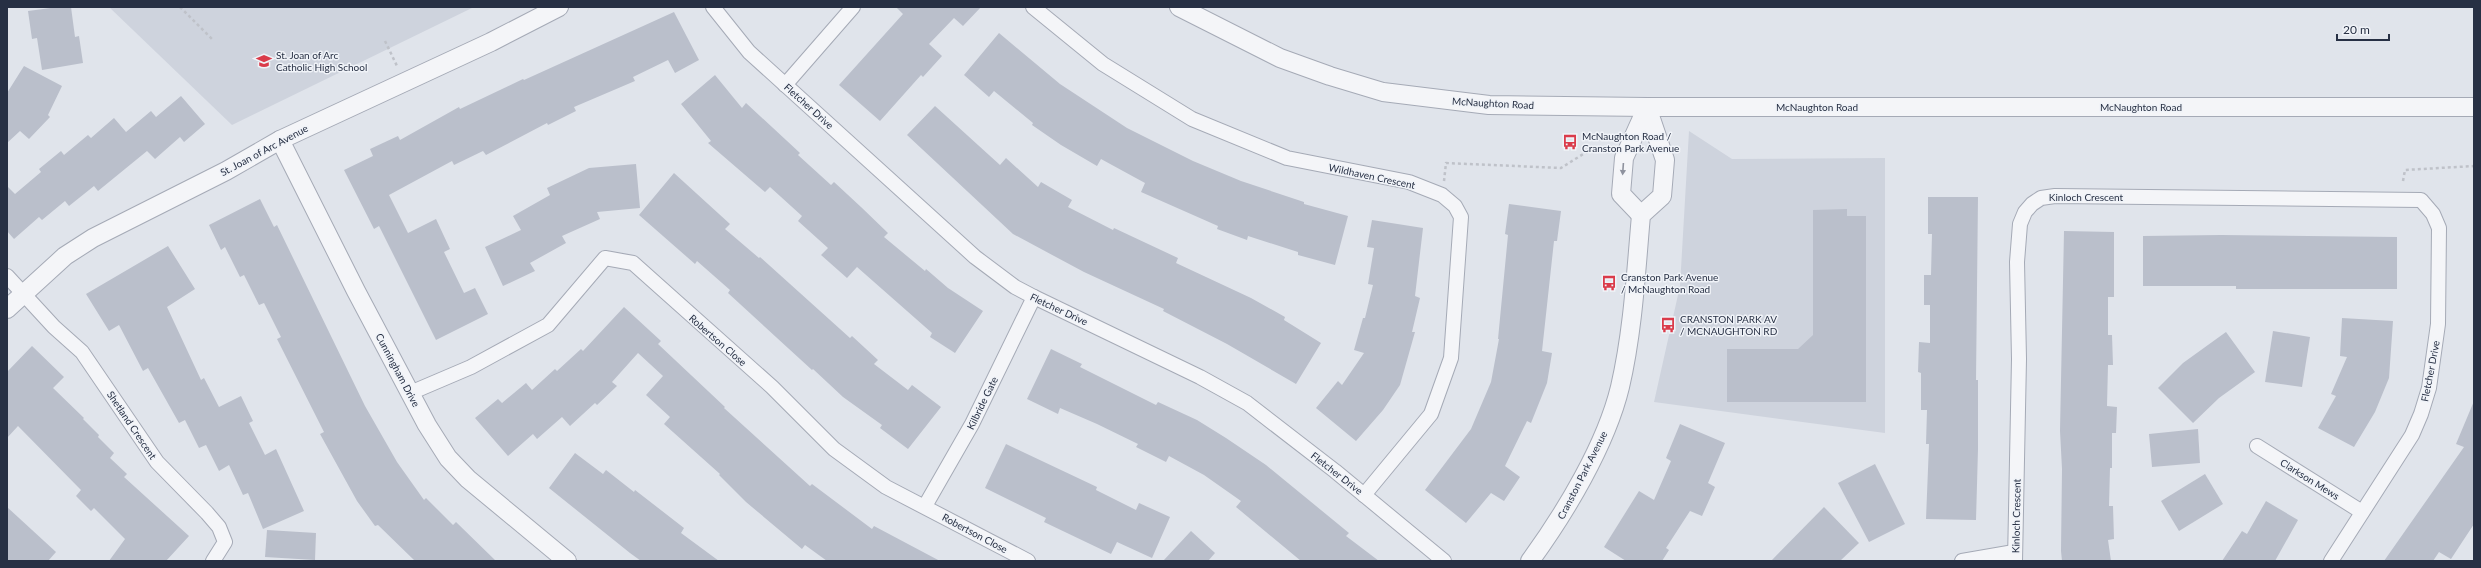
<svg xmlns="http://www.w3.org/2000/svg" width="2481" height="568" font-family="Lato,sans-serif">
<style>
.built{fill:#ced3dd}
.building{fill:#babfcb}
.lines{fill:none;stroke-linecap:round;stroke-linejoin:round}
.minor-casing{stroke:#a5aab6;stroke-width:16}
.tertiary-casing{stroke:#a5aab6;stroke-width:20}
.path{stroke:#bfc2c9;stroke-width:2.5;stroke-dasharray:3 3;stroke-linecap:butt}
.minor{stroke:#f4f5f8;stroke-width:14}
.tertiary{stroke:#f4f5f8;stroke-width:18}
.oneway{fill:#8e929e}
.labels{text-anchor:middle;stroke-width:3;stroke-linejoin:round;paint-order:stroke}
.poi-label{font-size:10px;fill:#273044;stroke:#f0f3f8;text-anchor:start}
.street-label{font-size:10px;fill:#273044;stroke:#f0f3f8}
</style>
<rect width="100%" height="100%" fill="#e0e4eb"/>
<g class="built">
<polygon points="109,7 474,7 232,125"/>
<polygon points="1689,131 1732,159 1885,158 1885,433 1654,402 1680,286"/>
</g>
<g class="building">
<polygon points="58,7 71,7 75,37 79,36 83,63 42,70 37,38 32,39 28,11"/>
<polygon points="896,7 981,7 963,26 954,18 929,44 942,56 923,77 921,75 880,121 839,85 903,14"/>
<polygon points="674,12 699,60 675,73 668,60 633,77 635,81 574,107 576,111 548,125 547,123 486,155 483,151 454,165 452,161 389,195 408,233 436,219 450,249 444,252 464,293 475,288 488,314 436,340 379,226 374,229 344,170 373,156 370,149 398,136 400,140 459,107 460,109 523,79 524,80"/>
<polygon points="999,33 1060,84 1127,128 1193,161 1241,181 1304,202 1304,204 1348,216 1335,265 1298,255 1298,252 1248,236 1247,240 1217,229 1218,226 1141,192 1145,183 1101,159 1097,166 1061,145 1032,125 1033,123 994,91 989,97 964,75"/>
<polygon points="24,66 62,86 48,115 50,117 29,139 20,131 7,143 7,93"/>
<polygon points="715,75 742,108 746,103 800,153 798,155 831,185 834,182 861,207 888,233 884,237 925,271 926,269 948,288 983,311 955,353 930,337 932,333 857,267 847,278 821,255 828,248 798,221 802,216 770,187 765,192 708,143 711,141 681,104"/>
<polygon points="181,96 205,124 184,142 180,137 155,159 147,151 98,191 94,186 69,206 65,201 42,220 39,217 14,239 7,231 7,186 15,194 41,172 39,169 61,151 64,155 88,135 91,138 114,118 126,132 151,111 156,117"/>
<polygon points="935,106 1000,165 1006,158 1038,187 1041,182 1072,200 1068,207 1113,230 1114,228 1178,258 1176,263 1251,298 1285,317 1284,320 1321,343 1296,384 1227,344 1163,311 1164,309 1084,272 1013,234 907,135"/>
<polygon points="636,164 640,208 597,212 600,219 562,236 566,243 530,263 535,271 503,286 485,247 521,230 513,216 550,195 547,188 589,168"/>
<polygon points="674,173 730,224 725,229 759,258 760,257 850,338 852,336 878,360 874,364 908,390 912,385 941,407 908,449 880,428 882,425 843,397 813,369 812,370 728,293 730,290 697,261 695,264 639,215"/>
<polygon points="1928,197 1978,197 1976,380 1978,380 1978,449 1976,520 1926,519 1929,444 1926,444 1927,410 1921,410 1921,373 1918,372 1919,342 1930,343 1930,305 1924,305 1924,275 1931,275 1932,234 1928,234"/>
<polygon points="260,199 274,227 277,225 365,406 397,462 424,500 426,498 453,525 456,522 496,561 415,561 378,525 375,526 357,501 320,434 324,432 277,339 281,337 264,303 259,305 244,275 240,277 225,247 221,250 209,225"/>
<polygon points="1509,204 1561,211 1557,241 1554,241 1542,351 1552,353 1547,383 1531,423 1527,421 1505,466 1520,477 1504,501 1491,493 1466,523 1425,490 1471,429 1491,382 1499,339 1498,339 1508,235 1505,234"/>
<polygon points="1847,209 1847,216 1866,216 1866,402 1727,402 1727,349 1798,349 1813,335 1813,210"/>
<polygon points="1372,220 1423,228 1415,296 1420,298 1412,332 1415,332 1400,385 1383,410 1356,441 1316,408 1338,381 1342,385 1364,353 1354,350 1363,318 1365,318 1373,285 1368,284 1374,248 1367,247"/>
<polygon points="2064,231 2114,232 2114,297 2108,297 2108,335 2112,335 2113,365 2108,365 2107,406 2117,407 2116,433 2112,433 2112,468 2110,468 2109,506 2113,506 2114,539 2108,540 2111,561 2062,561 2061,551 2062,469 2060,431"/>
<polygon points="2221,235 2397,237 2397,289 2236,289 2236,286 2143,286 2143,236"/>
<polygon points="168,246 195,289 167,307 201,380 204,378 219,407 241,396 253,421 249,423 265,455 276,449 304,511 263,529 248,493 243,495 229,465 219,471 206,445 199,448 185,420 179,423 148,368 143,371 119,325 109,331 86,294"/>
<polygon points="624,307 661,341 658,344 725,407 724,408 810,486 812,484 872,529 874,526 940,561 827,561 805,545 802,549 746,502 719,475 720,474 664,424 670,417 646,395 663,376 638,353 612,382 617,386 597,405 595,403 570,426 562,417 537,439 533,434 508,456 475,418 498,399 502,403 526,383 532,390 555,369 557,371 581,349 583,351"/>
<polygon points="2342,318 2393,321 2389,378 2375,412 2354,447 2318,428 2336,396 2331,394 2347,357 2340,356"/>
<polygon points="2273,331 2310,337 2302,387 2265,382"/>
<polygon points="2226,332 2255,372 2219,398 2193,423 2158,388 2183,363"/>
<polygon points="32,346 64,377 53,388 84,418 83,419 99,435 98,437 114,453 110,458 127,474 124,477 189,536 166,561 109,561 125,539 94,508 91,511 76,496 81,490 18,426 7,438 7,372"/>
<polygon points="1051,349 1082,364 1080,367 1156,405 1158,402 1197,420 1226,438 1266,465 1349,533 1346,536 1379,561 1301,561 1236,507 1241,501 1204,475 1169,456 1166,462 1136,447 1138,444 1097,424 1060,408 1058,414 1027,399"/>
<polygon points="2474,401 2474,524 2451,559 2439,552 2433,561 2384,561 2464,447 2456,444"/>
<polygon points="1680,424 1725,443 1708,483 1715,487 1702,516 1690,511 1666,548 1669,550 1662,561 1626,561 1604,547 1639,491 1654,500 1671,461 1666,458"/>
<polygon points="2198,429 2200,463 2152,467 2149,434"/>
<polygon points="1006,444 1097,487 1096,490 1136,510 1139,503 1170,517 1152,558 1117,542 1111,554 1044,522 1046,518 985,488"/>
<polygon points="575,453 603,474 606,470 634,492 635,490 684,528 681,533 719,561 641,561 630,553 549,488"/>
<polygon points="1875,464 1905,524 1869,542 1838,483"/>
<polygon points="2205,474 2223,504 2179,531 2161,501"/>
<polygon points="2266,501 2298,520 2275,561 2222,561 2242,531 2247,534"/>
<polygon points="7,507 56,552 48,561 7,561"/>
<polygon points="1824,507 1859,543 1840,561 1771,561"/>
<polygon points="267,530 316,533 315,560 265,557"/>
<polygon points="1191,531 1215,553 1208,561 1163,561"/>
</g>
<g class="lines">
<g class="minor-casing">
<g id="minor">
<polyline points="713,7 749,52 975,257 1015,287 1034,297 1200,377 1247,403 1335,471 1444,561"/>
<polyline points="1033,7 1103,64 1192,119 1287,158 1409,182 1442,195 1455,206 1461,217 1451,358 1431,414 1364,495"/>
<polyline points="785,85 853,7"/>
<polyline points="7,276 54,327 82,352 157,462 207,513 219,527 225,542 213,561"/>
<polyline points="410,393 471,367 548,325 605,258 633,263 772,387 834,449 886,487 1028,561"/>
<polyline points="2257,446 2362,512"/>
<polyline points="925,506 972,424 1034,297"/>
<polyline points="1962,561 2014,552"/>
<polyline points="2015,561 2019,359 2017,262 2020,224 2025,212 2032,204 2041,198 2055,196 2421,200 2433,214 2439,228 2438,324 2429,388 2421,414 2412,435 2331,561"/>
</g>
</g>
<g class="tertiary-casing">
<g id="tertiary">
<polyline points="1179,7 1280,58 1330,76 1383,92 1489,105 1647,107 2474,107"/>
<polyline points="280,140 356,291 427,425 448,458 468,479 567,561"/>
<polyline points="1641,215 1621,194 1624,158 1647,107"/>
<polyline points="7,309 65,256 93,238 226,171 280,140 491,42 559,7"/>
<path d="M1530,561C1565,513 1606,445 1620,387C1633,331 1636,272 1641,215L1662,196L1665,160L1647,107"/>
</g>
</g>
<g class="path">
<polyline points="180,7 213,40"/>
<polyline points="385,41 397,66"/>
<polyline points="1444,181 1446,163 1561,168 1588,151"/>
<polyline points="2403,181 2405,170 2474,166"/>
</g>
<use href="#minor" class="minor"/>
<use href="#tertiary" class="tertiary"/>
</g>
<defs><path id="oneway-solid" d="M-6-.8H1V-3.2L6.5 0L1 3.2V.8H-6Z"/></defs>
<use class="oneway" href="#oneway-solid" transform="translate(1623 169) rotate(94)"/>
<defs>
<g id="school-bare" transform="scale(1.2)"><path d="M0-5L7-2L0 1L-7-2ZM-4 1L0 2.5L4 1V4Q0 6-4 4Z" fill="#da3b4a" stroke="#f0f3f8" stroke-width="2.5" paint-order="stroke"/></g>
<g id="bus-bare" transform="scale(1.2)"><path d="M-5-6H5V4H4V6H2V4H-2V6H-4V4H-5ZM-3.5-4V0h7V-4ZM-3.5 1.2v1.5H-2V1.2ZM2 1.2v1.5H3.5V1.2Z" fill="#da3b4a" stroke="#f0f3f8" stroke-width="2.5" paint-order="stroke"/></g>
</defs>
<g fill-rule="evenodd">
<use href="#school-bare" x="264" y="61"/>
<use href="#bus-bare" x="1570" y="142"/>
<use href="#bus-bare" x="1609" y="283"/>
<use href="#bus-bare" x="1668" y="325"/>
</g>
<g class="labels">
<g class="poi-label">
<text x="276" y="59">St. Joan of Arc<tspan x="276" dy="12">Catholic High School</tspan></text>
<text x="1582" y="140">McNaughton Road /<tspan x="1582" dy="12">Cranston Park Avenue</tspan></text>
<text x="1621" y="281">Cranston Park Avenue<tspan x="1621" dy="12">/ McNaughton Road</tspan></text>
<text x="1680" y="323">CRANSTON PARK AV<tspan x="1680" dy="12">/ MCNAUGHTON RD</tspan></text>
</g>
<g class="street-label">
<text transform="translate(1493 103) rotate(3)" y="4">McNaughton Road</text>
<text transform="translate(809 106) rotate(42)" y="4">Fletcher Drive</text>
<text x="1817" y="111">McNaughton Road</text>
<text x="2141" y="111">McNaughton Road</text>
<text transform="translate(264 150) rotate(-28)" y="4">St. Joan of Arc Avenue</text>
<text transform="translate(1372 176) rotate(12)" y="4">Wildhaven Crescent</text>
<text x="2086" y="201">Kinloch Crescent</text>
<text transform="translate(1059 309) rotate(25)" y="4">Fletcher Drive</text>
<text transform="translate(718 340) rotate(41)" y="4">Robertson Close</text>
<text transform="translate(398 370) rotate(62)" y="4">Cunningham Drive</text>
<text transform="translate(2430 371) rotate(-79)" y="4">Fletcher Drive</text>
<text transform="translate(982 403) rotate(-64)" y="4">Kilbride Gate</text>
<text transform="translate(132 425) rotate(56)" y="4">Shetland Crescent</text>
<text transform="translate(1337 473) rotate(38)" y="4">Fletcher Drive</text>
<text transform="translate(1582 475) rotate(-63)" y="4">Cranston Park Avenue</text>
<text transform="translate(2310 479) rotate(32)" y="4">Clarkson Mews</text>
<text transform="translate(2016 516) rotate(-89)" y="4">Kinloch Crescent</text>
<text transform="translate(975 533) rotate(28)" y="4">Robertson Close</text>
</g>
</g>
<rect width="2481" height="568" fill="none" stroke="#273044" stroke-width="16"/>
<path d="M2337 34v6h52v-6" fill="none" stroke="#273044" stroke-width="2"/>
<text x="2343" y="34" font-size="12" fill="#273044" stroke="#f0f3f8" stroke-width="3" paint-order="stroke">20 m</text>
</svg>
